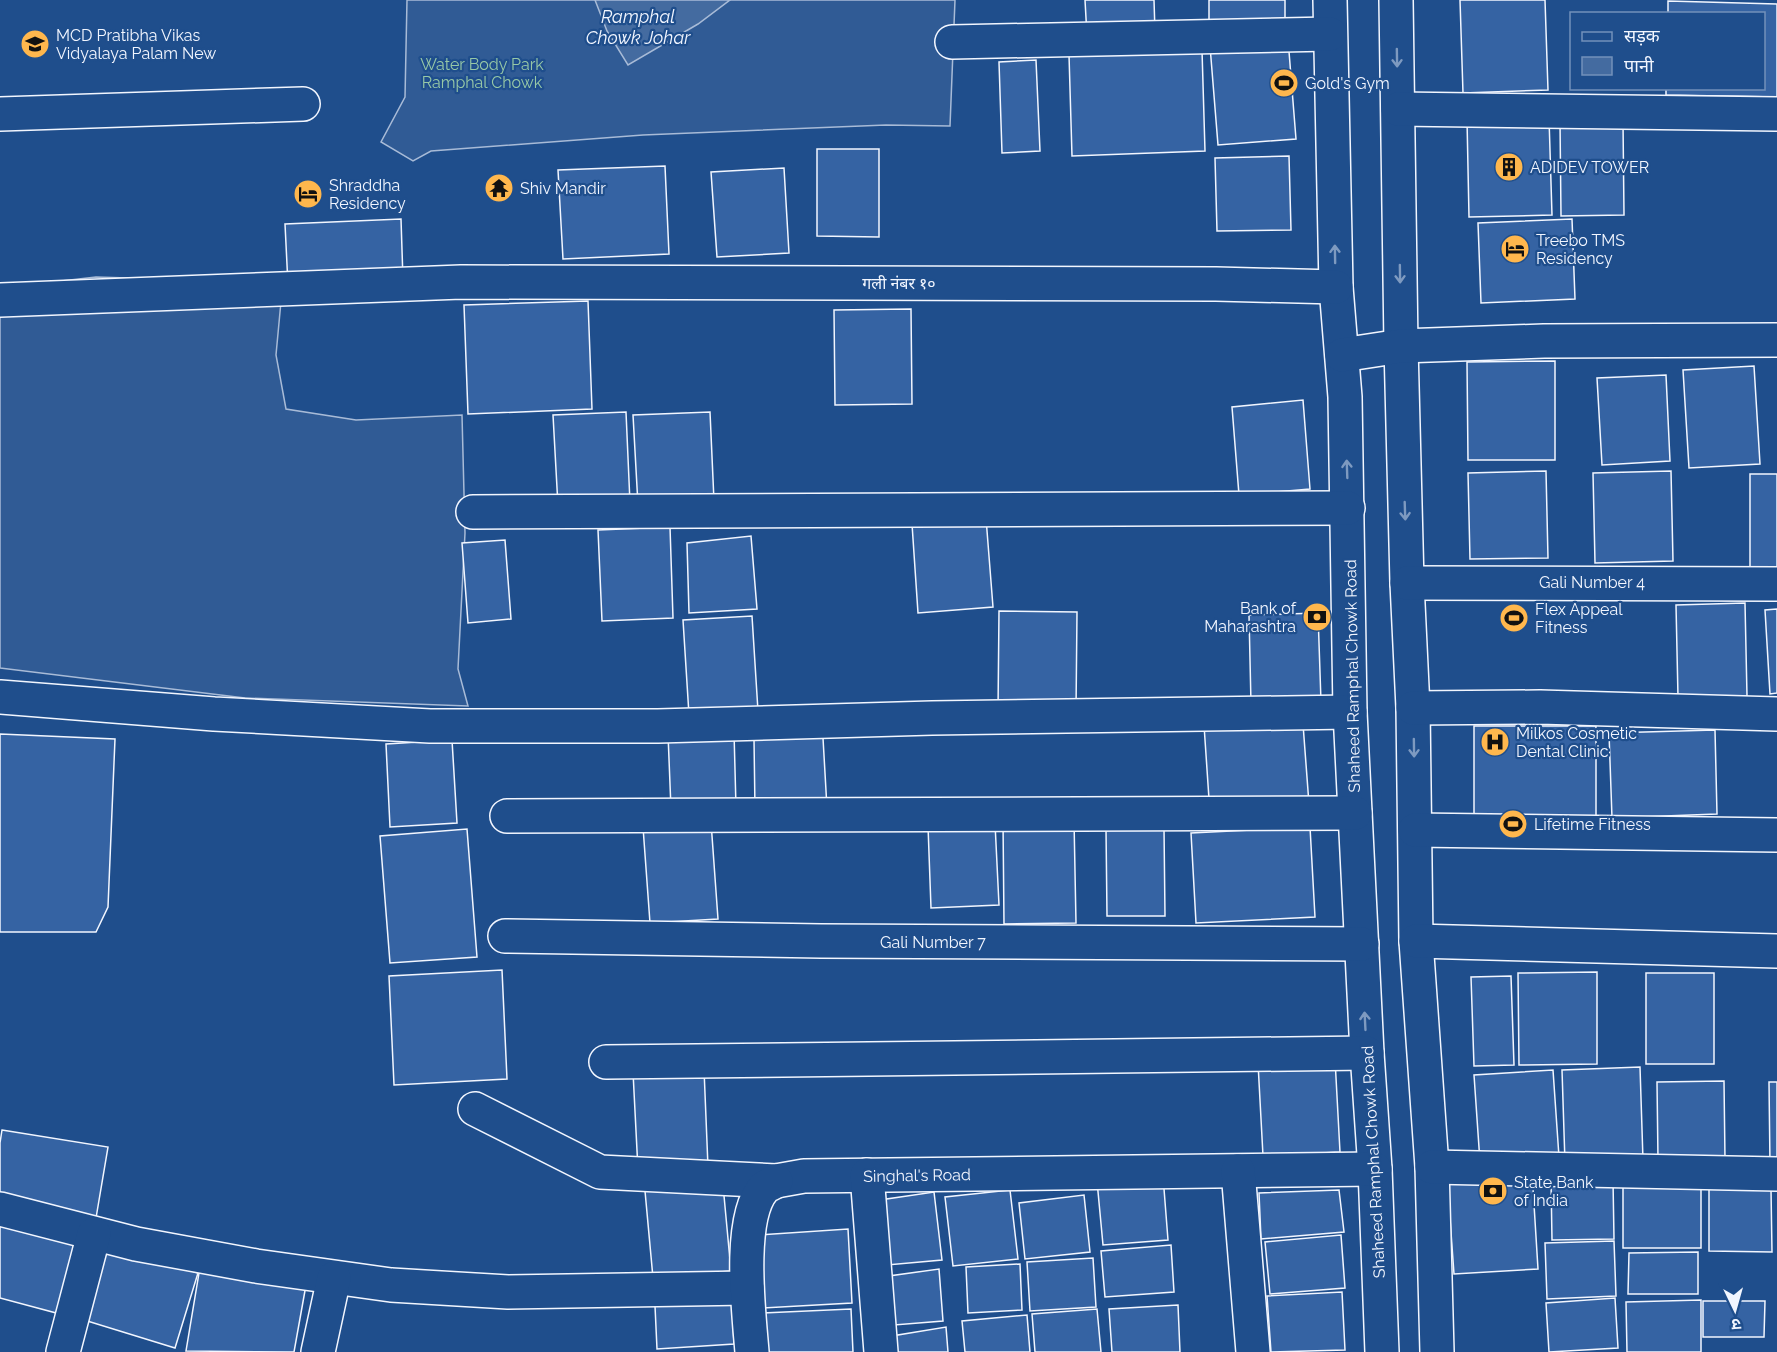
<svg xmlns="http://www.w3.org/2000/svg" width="1777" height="1352" font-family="Raleway,'Noto Sans Devanagari',sans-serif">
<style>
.built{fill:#305b95;stroke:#a8bbd7;stroke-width:1.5}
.water{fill:#446ba0;stroke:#a8bbd7;stroke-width:1.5}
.building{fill:#3563a3;stroke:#f2f6ff;stroke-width:1.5}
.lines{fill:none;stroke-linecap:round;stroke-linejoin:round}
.minor-casing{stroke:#f2f6ff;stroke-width:36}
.minor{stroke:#1f4e8c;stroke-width:33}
.oneway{stroke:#7e9ac0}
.labels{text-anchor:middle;stroke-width:4.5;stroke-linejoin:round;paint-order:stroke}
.poi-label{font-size:16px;fill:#f2f6ff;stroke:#1f4e8c;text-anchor:start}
.park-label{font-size:16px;fill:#97c8a6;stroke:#1f4e8c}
.street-label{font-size:16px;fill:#f2f6ff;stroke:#1f4e8c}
.water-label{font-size:18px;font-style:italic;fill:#f2f6ff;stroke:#1f4e8c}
</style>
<rect width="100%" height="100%" fill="#1f4e8c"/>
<g class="built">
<polygon points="407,0 955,0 950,126 886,125 643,135 431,151 413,161 381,142 405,97"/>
<polygon points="96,277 256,282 283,280 276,355 286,409 356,420 462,415 465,533 458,669 468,706 245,698 0,668 0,288"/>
</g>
<polygon class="water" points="595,0 730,0 698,24 628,65 607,31"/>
<g class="building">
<polygon points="1085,0 1154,0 1155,32 1087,36"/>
<polygon points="1209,0 1285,0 1285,29 1209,30"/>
<polygon points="1460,0 1545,0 1548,90 1463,93"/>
<polygon points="1668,1 1777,4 1777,97 1666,95 1666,88 1764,88 1764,14 1668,14"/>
<polygon points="1288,39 1296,139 1218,145 1210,46"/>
<polygon points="1202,50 1205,151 1072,156 1069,55"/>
<polygon points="1036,60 1040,151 1002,153 999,62"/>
<polygon points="1549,118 1552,215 1469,217 1467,120"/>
<polygon points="1560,122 1623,122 1624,215 1561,216"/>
<polygon points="817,149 879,149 879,237 817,236"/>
<polygon points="1289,156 1291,230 1217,231 1215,158"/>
<polygon points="665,166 669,254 563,259 558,170"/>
<polygon points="784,168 789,253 717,257 711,172"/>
<polygon points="401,219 403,280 288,285 285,224"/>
<polygon points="1572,219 1575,299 1481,303 1478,223"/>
<polygon points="588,301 592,409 468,414 464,305"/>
<polygon points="911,309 912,404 835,405 834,310"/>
<polygon points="1555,361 1555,460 1468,460 1467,362"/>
<polygon points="1754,366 1760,464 1689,468 1683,370"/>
<polygon points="1666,375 1670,461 1602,465 1597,378"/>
<polygon points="1303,400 1310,489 1239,495 1232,407"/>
<polygon points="626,412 630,503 558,506 553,415"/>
<polygon points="710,412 714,501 638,505 633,415"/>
<polygon points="1546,471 1548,558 1470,559 1468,473"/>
<polygon points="1671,471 1673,561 1595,563 1593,473"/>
<rect x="1750" y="474" width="27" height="100"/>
<polygon points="986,518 993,607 918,613 912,524"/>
<polygon points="670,527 673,618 602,621 598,530"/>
<polygon points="751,536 757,609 689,613 687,543"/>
<polygon points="505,540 511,619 468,623 462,543"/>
<polygon points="1745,603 1747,696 1678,697 1676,605"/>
<polygon points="1777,609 1777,693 1770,694 1765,610"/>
<polygon points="999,611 1077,612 1076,711 998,711"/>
<polygon points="1318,613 1321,702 1251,704 1249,615"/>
<polygon points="752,616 758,711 689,715 683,620"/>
<polygon points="1303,724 1309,804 1209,799 1204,725"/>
<rect x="1474" y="726" width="122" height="91"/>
<polygon points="1715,730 1717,814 1612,818 1609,733"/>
<polygon points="734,732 736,807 671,809 668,734"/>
<polygon points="0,734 115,739 108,907 96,932 0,932"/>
<polygon points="823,738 827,808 755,810 754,739"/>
<polygon points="452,740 457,823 390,827 386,744"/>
<polygon points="1074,820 1076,923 1004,924 1003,821"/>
<polygon points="711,822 718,919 650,923 643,827"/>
<polygon points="995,823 999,905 931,908 928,826"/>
<polygon points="1310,827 1315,917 1196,923 1191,833"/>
<polygon points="1164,828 1165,916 1107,916 1106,829"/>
<polygon points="467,829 477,957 390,963 380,836"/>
<polygon points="502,970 507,1079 394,1085 389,976"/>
<polygon points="1597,972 1597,1064 1519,1065 1518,973"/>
<rect x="1646" y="973" width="68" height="91"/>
<polygon points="1511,976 1514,1065 1474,1066 1471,977"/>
<polygon points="1335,1059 1340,1152 1263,1156 1258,1063"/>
<polygon points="1640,1067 1643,1160 1565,1163 1562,1070"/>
<polygon points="704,1069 708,1167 638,1170 633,1072"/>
<polygon points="1553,1070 1559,1157 1480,1162 1474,1075"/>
<polygon points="1724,1081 1725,1159 1658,1160 1657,1082"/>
<polygon points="1769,1082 1777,1082 1777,1165 1770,1165"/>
<polygon points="2,1130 108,1147 96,1218 0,1202 0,1143"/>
<polygon points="1532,1172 1538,1269 1454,1274 1447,1177"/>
<polygon points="1163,1176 1168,1240 1103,1245 1097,1181"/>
<polygon points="1613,1180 1614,1239 1552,1240 1551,1181"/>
<polygon points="1701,1182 1701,1248 1623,1248 1623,1183"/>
<polygon points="723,1185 731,1271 653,1278 645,1191"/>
<polygon points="1709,1189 1771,1189 1772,1252 1709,1251"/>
<polygon points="1010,1190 1018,1259 953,1266 945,1197"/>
<polygon points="1339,1190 1344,1232 1261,1239 1259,1193"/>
<polygon points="934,1192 942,1260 887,1265 880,1200"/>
<polygon points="1084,1195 1090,1252 1025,1259 1019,1203"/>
<polygon points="0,1222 79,1243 60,1314 0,1298"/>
<polygon points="848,1229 852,1303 763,1308 759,1235"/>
<polygon points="1341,1235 1345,1288 1270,1294 1265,1242"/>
<polygon points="1614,1241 1616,1296 1547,1299 1545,1243"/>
<polygon points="107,1245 198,1273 175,1348 84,1320"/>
<polygon points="1171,1245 1174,1292 1105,1297 1101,1251"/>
<polygon points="1698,1252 1698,1294 1628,1294 1629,1253"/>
<polygon points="1093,1258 1096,1307 1030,1311 1027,1262"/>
<polygon points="1020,1264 1022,1310 968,1313 966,1267"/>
<polygon points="200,1267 306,1285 294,1352 186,1351"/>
<polygon points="939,1269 943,1321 894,1325 889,1276"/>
<polygon points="1342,1292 1345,1350 1271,1352 1267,1296"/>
<polygon points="1615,1298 1618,1348 1549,1352 1546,1303"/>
<polygon points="1701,1300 1701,1352 1627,1352 1626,1302"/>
<polygon points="732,1301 734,1344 657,1349 655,1306"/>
<polygon points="1703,1301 1765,1301 1764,1337 1703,1337"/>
<polygon points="1178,1305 1180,1352 1112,1352 1109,1309"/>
<polygon points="851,1309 853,1352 765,1352 763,1313"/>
<polygon points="1097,1309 1101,1352 1035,1352 1032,1314"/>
<polygon points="1027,1315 1030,1352 965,1352 962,1321"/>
<polygon points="946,1327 948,1352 893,1352 892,1336"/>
</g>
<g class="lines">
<g class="minor-casing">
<g id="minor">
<polyline points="1330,0 1336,287 1345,397 1350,712 1367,1053 1375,1169 1382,1352"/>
<polyline points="1396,0 1401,346 1407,583 1413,708 1416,941 1432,1167 1437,1352"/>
<polyline points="952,42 1330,34"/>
<polyline points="1398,109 1777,114"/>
<polyline points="0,114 303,104"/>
<polyline points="0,300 461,282 1216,284 1336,287"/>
<polyline points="1342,355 1401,346 1544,341 1777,340"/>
<polyline points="473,512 1348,508"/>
<polyline points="1407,583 1777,584"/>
<polyline points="0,697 214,714 430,726 658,726 932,718 1350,712"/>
<polyline points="1413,708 1540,707 1777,714"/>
<polyline points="507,816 1355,813"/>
<polyline points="1415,830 1777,835"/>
<polyline points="505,936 821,941 1362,944"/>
<polyline points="1416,941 1777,951"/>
<polyline points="606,1062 1367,1053"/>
<polyline points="475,1109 600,1172 776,1181 804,1176 1375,1169"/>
<polyline points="1432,1167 1777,1174"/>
<polyline points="1238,1171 1253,1352"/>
<polyline points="867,1175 881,1352"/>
<polyline points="0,1209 136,1244 256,1266 391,1285 508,1292 747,1288"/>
<polyline points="63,1352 94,1234"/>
<polyline points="318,1352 334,1278"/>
<path d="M752,1352C749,1314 737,1218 764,1188C767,1185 773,1183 776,1181"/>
</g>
</g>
<use href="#minor" class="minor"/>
</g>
<defs><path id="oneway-shaft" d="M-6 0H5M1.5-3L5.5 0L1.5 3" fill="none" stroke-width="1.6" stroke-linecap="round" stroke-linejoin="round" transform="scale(1.5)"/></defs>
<g class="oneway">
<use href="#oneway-shaft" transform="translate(1397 58) rotate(89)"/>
<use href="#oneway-shaft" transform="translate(1335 254) rotate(-91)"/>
<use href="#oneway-shaft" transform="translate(1400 274) rotate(89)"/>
<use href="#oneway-shaft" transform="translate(1347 469) rotate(-92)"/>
<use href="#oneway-shaft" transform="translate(1405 511) rotate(88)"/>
<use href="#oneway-shaft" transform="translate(1414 748) rotate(89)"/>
<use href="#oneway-shaft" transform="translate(1365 1021) rotate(-93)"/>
</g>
<defs>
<g id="school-disc" transform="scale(1.5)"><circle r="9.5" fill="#ffb74d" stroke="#1f4e8c"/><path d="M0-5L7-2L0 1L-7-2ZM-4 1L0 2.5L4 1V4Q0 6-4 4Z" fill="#111"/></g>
<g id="stadium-disc" transform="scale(1.5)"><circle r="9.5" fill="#ffb74d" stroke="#1f4e8c"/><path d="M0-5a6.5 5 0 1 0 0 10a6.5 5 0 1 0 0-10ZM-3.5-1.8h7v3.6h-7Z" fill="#111"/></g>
<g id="building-disc" transform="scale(1.5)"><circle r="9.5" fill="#ffb74d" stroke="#1f4e8c"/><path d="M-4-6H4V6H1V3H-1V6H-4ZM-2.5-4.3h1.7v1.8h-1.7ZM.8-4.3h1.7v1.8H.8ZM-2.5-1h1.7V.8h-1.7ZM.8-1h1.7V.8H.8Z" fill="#111"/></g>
<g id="temple-disc" transform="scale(1.5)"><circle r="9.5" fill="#ffb74d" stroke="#1f4e8c"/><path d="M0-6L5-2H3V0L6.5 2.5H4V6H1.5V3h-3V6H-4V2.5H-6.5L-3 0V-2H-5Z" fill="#111"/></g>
<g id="hotel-disc" transform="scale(1.5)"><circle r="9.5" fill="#ffb74d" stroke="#1f4e8c"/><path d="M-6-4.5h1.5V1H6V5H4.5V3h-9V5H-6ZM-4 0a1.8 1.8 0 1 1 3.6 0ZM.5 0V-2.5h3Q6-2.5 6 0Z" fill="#111"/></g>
<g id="bank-disc" transform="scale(1.5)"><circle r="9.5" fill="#ffb74d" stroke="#1f4e8c"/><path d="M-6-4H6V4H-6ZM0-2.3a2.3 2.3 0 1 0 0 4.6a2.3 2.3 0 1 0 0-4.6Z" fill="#111"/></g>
<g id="hospital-disc" transform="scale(1.5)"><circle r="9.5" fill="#ffb74d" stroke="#1f4e8c"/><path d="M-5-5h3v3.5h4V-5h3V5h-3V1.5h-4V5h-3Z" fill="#111"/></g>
</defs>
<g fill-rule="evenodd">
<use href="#school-disc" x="35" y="44"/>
<use href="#stadium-disc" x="1284" y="83"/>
<use href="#building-disc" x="1509" y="167"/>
<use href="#temple-disc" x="499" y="188"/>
<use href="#hotel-disc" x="308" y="194"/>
<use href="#hotel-disc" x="1515" y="249"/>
<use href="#bank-disc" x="1317" y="617"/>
<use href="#stadium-disc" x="1514" y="618"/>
<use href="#hospital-disc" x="1495" y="742"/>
<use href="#stadium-disc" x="1513" y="824"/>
<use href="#bank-disc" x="1493" y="1191"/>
</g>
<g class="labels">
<g class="poi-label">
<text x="56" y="41">MCD Pratibha Vikas<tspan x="56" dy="18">Vidyalaya Palam New</tspan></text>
<text x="1305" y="89">Gold's Gym</text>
<text x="1530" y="173">ADIDEV TOWER</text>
<text x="329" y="191">Shraddha<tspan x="329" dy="18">Residency</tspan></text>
<text x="520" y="194">Shiv Mandir</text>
<text x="1536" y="246">Treebo TMS<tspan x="1536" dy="18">Residency</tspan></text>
<text x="1296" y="614" text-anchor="end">Bank of<tspan x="1296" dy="18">Maharashtra</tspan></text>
<text x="1535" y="615">Flex Appeal<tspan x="1535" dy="18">Fitness</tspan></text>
<text x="1516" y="739">Milkos Cosmetic<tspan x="1516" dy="18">Dental Clinic</tspan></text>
<text x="1534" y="830">Lifetime Fitness</text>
<text x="1514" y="1188">State Bank<tspan x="1514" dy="18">of India</tspan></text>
</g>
<g class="park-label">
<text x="482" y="70">Water Body Park<tspan x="482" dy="18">Ramphal Chowk</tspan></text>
</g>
<g class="street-label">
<text x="899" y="289">गली नंबर १०</text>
<text x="1592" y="588">Gali Number 4</text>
<text transform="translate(1352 676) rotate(-91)" y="6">Shaheed Ramphal Chowk Road</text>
<text x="933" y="948">Gali Number 7</text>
<text transform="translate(1373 1162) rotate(-93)" y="6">Shaheed Ramphal Chowk Road</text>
<text transform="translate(917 1175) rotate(-1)" y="6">Singhal's Road</text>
</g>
<g class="water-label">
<text x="638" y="23">Ramphal<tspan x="638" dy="21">Chowk Johar</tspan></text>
</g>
</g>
<rect x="1570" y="12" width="195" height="78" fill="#1f4e8c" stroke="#7391ba" stroke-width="1.5"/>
<rect x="1582" y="32" width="30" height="9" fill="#1f4e8c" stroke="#7391ba" stroke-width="1.5"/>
<text x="1624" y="42" font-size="18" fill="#f2f6ff">सड़क</text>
<rect x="1582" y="57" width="30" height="18" fill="#446ba0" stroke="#7391ba" stroke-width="1.5"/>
<text x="1624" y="72" font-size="18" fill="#f2f6ff">पानी</text>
<g transform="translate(1735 1310) rotate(175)" stroke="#1f4e8c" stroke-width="4.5" paint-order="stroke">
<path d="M0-4.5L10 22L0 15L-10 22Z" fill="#f2f6ff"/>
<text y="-9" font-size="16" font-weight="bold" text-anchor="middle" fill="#f2f6ff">उ</text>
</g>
</svg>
